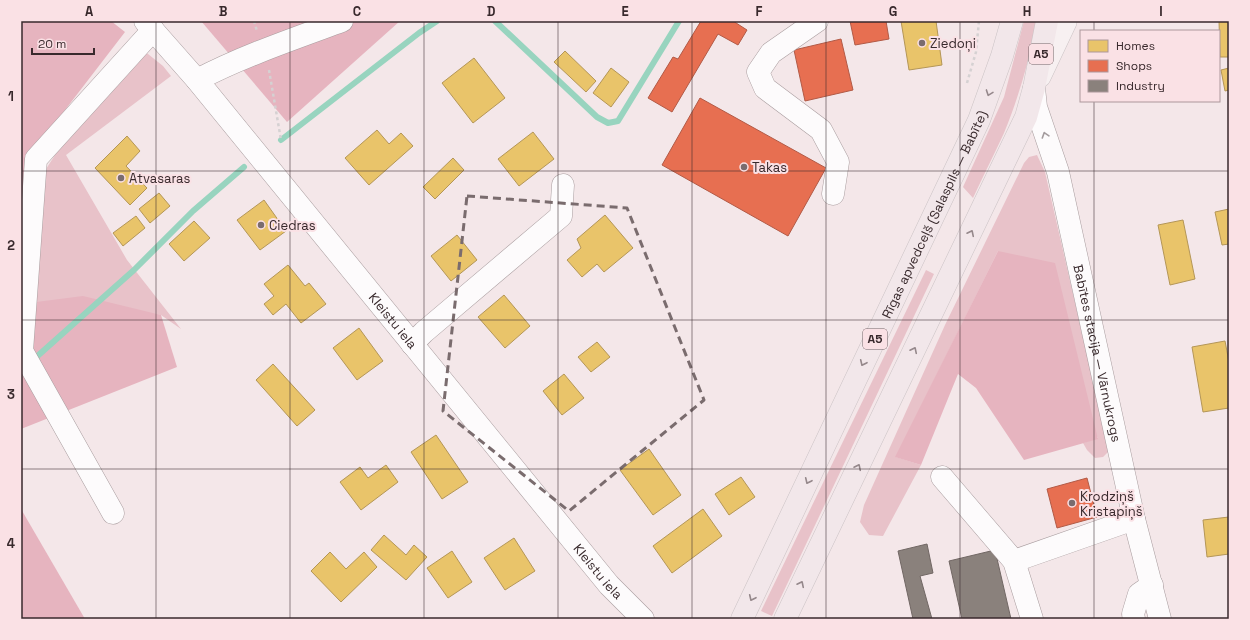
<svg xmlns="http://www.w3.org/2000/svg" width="1250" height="640" font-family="'Space Grotesk',sans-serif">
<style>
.green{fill:#e8c2c9}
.forest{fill:#e6b4bf}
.homes{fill:#e9c46a;stroke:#b49657}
.shops{fill:#e76f51;stroke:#b25a46}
.industry{fill:#8a817c;stroke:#716764}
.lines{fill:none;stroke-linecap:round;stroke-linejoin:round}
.stream{stroke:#98d4bf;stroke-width:6}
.minor-casing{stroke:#a99d9f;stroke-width:23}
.major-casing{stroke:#cbc3c5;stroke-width:23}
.highway-casing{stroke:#cbc3c5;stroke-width:23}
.path{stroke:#d5d1d2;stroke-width:2.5;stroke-dasharray:3 3;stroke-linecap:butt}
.minor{stroke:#fdfbfc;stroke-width:22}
.major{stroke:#f7f0f1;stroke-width:22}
.highway{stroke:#f2e7ea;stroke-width:22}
.oneway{stroke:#95888b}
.oneway2{stroke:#a49c9e}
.marked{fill:none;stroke:#7a6c6e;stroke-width:3;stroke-dasharray:8 5;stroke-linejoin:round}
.grid{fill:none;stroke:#38292c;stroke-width:1;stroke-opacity:0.55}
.poi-dot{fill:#7a6c6e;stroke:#fae1e5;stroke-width:1.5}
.labels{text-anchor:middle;stroke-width:4;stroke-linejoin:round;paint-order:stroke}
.shield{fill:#fae1e5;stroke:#726064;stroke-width:1}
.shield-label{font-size:12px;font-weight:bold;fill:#38292c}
.poi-label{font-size:13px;fill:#38292c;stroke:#fae1e5;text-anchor:start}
.street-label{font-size:13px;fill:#38292c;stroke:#fae1e5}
.neatline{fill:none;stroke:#38292c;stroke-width:1.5}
.grid-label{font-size:13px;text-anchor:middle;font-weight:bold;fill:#38292c}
</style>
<rect width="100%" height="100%" fill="#f4e7e9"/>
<g class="green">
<path d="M1024,21H1038C1029,59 1019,97 1004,133C994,155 983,176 973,198L963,187L1004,97Z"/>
<polygon points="143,50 163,66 171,76 66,155 127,260 181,329 161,315 33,302 46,169 59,149"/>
<polygon points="1037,155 1045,172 1109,451 1103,457 1095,458 1087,450 1083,443 1098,438 998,251 896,457 921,465 883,536 869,535 860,522 864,505 945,325 1024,163 1029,157"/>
<polygon points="926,270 934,274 772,616 761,611"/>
</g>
<g class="forest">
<polygon points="21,21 111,21 125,32 35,149 21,203"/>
<polygon points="201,21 400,21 287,122"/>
<polygon points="998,251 1055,263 1098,439 1024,460 976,388 958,374 921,465 895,457"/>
<polygon points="83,296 161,315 177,367 21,429 21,304"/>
<polygon points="21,509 85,619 21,619"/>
</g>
<g class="homes">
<polygon points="901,21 936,21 942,65 909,70"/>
<polygon points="1219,21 1229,21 1229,57 1220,57"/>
<polygon points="565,51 596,81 586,92 554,62"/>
<polygon points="474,58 505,98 473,123 442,83"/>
<polygon points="611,68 629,82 611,107 593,93"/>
<polygon points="1229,68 1229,90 1225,91 1221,70"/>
<polygon points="377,130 389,144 401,133 413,146 369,185 345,158"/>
<polygon points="533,132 554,159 519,186 498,159"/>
<polygon points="127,136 140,151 126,166 147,188 130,205 95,168"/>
<polygon points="453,158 464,170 435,199 423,187"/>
<polygon points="159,193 170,206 150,223 139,209"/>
<polygon points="264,200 286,231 260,250 237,220"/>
<polygon points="1229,209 1229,244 1222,245 1215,212"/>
<polygon points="605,215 633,248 604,272 597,264 582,277 567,260 581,248 577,239"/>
<polygon points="136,216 145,228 123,246 113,233"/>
<polygon points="1183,220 1195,279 1170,285 1158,225"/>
<polygon points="194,221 210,238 184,261 169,244"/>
<polygon points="457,235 477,260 451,281 431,256"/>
<polygon points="288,265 305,286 309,283 326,304 301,323 286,304 273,315 264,304 274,296 264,284"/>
<polygon points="504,295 530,326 505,348 478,317"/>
<polygon points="359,328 383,361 357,380 333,348"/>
<polygon points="1225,341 1229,362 1229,408 1203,412 1192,347"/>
<polygon points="597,342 610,357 591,372 578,357"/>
<polygon points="273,364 315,410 297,426 256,380"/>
<polygon points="564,374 584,398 562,415 543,391"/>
<polygon points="436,435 468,482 442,499 411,452"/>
<polygon points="649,449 681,495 653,515 620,470"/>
<polygon points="386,465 398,482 361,510 340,482 360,467 368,478"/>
<polygon points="741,477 755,497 729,515 715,494"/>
<polygon points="703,509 722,536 672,573 653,546"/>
<polygon points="1229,517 1229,554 1207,557 1203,520"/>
<polygon points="384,535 406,555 414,545 427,557 406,580 371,550"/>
<polygon points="514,538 535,571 505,590 484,558"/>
<polygon points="452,551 472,582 448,598 427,568"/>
<polygon points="330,552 346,569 364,552 377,567 341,602 311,571"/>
</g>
<g class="shops">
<polygon points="701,21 733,21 747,30 738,45 718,34 672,112 648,98 673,57 678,59"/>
<polygon points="850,21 886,21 889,39 855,45"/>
<polygon points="841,39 853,90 805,101 794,50"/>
<polygon points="700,98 826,168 788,236 662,165"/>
<polygon points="1087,478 1097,517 1057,528 1047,489"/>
</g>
<g class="industry">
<polygon points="927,544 933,573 920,576 932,619 913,619 898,551"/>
<polygon points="995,550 1011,619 962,619 949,561"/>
</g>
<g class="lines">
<g class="stream">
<polyline points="495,21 597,117 608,123 618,121 679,21"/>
<polyline points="281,140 419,33 437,21"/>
<polyline points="33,360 134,270 193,211 244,167"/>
</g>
<g class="minor-casing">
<g id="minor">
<path id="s1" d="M145,21L197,80L609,585L643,619"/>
<polyline points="817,21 771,53 758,72 765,88 821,130 838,162 833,194"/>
<path d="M197,80C243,56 293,39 342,21"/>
<path id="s2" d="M1034,88L1036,107L1058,172L1134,519L1160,619"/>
<polyline points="412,344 424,332 561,216 563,185"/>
<polyline points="942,477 1014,561 1032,619"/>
<polyline points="113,513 22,351 36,159 153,30"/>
<polyline points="1014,561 1134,519"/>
<polyline points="1134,619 1133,614 1139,594 1152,585"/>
</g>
</g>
<g class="major-casing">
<polyline id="major" points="1040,76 1066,21"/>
</g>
<g class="highway-casing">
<g id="highway">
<path id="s3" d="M742,619L979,120L1002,56L1012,21"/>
<polyline points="785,619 1026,117 1034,88 1047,21"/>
</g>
</g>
<g class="path">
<polyline points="254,21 257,31"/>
<polyline points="269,70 281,140"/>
<polyline points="967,83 976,52 979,21"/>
</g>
<use href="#minor" class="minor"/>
<use href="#major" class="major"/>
<use href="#highway" class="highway"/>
</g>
<defs><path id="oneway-chevron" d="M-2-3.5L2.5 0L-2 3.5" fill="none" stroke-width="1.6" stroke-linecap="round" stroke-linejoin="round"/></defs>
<g class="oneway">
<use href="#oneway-chevron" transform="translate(989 93) rotate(110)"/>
<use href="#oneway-chevron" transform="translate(971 233) rotate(-64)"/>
<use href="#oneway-chevron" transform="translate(914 350) rotate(-64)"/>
<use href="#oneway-chevron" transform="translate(863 363) rotate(115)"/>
<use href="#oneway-chevron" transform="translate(858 467) rotate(-64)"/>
<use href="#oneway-chevron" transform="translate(808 481) rotate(115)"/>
<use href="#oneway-chevron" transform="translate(801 584) rotate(-64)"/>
<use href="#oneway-chevron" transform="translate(752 598) rotate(115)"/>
</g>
<use class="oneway2" href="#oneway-chevron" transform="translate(1045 135) rotate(-108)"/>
<path class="marked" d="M467,196L627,208L704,400L569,511L443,411Z"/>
<path class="grid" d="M156,21V619M290,21V619M424,21V619M558,21V619M692,21V619M826,21V619M960,21V619M1094,21V31M1094,101V619M21,171H1229M21,320H1229M21,469H1229"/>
<g class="poi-dot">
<circle cx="922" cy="43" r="4"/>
<circle cx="744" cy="167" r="4"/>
<circle cx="121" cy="178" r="4"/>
<circle cx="261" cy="225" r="4"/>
<circle cx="1072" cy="503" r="4"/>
</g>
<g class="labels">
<g class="shield">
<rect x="1029" y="44" width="24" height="20" rx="3"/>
<rect x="863" y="329" width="24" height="20" rx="3"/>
</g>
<g class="shield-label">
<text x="1041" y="58">A5</text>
<text x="875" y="343">A5</text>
</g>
<g class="poi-label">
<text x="930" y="48">Ziedoņi</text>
<text x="752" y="172">Takas</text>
<text x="129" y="183">Atvasaras</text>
<text x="269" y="230">Ciedras</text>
<text x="1080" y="501">Krodziņš<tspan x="1080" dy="15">Kristapiņš</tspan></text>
</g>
<g class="street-label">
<text dy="5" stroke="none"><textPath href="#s3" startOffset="448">Rīgas apvedceļš (Salaspils — Babīte)</textPath></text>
<text dy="5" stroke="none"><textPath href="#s1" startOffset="389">Kleistu iela</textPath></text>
<text dy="5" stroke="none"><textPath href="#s2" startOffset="273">Babītes stacija — Vārnukrogs</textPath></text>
<text dy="5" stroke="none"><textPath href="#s1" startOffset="713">Kleistu iela</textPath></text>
</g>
</g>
<rect width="1250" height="640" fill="none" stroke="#fae1e5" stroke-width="44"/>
<rect x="1080" y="30" width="140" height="72" fill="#fae1e5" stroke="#ac979b"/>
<rect x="1088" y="40" width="20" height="12" fill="#e9c46a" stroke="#ac979b"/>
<text x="1116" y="50" font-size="12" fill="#38292c">Homes</text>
<rect x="1088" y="60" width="20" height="12" fill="#e76f51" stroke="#ac979b"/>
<text x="1116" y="70" font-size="12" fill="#38292c">Shops</text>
<rect x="1088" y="80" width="20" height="12" fill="#8a817c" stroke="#ac979b"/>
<text x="1116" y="90" font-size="12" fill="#38292c">Industry</text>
<path d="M32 48v6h62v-6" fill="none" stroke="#38292c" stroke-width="2"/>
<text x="38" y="48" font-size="12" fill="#38292c" stroke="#fae1e5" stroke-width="3" paint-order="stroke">20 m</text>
<rect x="22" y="22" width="1206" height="596" class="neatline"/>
<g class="grid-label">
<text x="89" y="16">A</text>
<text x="223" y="16">B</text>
<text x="357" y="16">C</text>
<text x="491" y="16">D</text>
<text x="625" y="16">E</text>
<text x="759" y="16">F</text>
<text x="893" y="16">G</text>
<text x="1027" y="16">H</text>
<text x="1161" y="16">I</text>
<text x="11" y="101">1</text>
<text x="11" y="250">2</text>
<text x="11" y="399">3</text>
<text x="11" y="548">4</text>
</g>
</svg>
